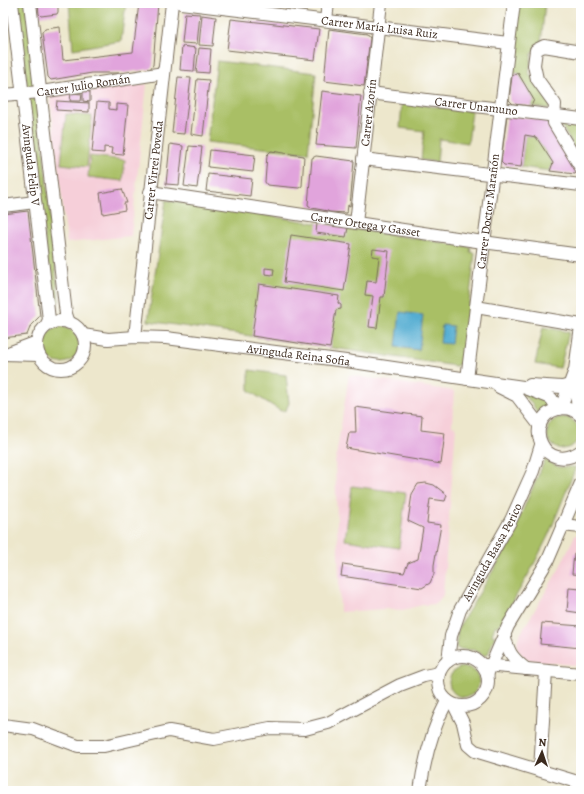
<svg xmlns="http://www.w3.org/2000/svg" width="584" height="794" font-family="Alegreya,serif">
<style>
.built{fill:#f6cfd9}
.green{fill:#a9bf65;stroke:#727442}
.water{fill:#55add2;stroke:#486c78}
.building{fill:#e1a4dc}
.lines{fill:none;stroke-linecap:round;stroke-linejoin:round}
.minor-casing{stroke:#796c5b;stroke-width:14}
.minor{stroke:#fff;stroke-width:12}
.labels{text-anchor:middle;stroke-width:3.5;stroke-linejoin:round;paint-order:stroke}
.street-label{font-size:12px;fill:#3b2a1e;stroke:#fff}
</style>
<rect width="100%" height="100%" fill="#fff"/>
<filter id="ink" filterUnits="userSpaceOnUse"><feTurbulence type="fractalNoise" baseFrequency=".025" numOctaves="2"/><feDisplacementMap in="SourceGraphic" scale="8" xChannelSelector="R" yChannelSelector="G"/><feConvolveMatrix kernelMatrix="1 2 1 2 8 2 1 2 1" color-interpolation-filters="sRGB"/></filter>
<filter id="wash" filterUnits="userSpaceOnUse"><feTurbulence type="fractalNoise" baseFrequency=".012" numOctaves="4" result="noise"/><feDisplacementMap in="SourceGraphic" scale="16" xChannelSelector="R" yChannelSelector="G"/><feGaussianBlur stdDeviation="0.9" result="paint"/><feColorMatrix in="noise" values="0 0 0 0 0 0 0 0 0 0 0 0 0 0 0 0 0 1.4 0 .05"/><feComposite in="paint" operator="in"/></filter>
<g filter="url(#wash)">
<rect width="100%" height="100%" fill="#ede7cc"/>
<g class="built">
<polygon points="147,84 131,236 67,243 50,96"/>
<polygon points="349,375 454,391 452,426 456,427 443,595 436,604 422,605 403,610 385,609 340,612 335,463"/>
<polygon points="575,535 581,535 581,666 530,660 523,656 517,648 518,638 558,571"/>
</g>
<g class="green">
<polygon points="16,3 26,3 37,85 27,87"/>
<polygon points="69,3 126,3 121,41 73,49"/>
<polygon points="519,3 545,3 541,44 532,53 529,73 550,103 550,109 531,106 534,100 518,73 512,76"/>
<polygon points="217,61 316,73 308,153 207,142"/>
<polygon points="38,98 59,301 52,301 28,99"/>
<polygon points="402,103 472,111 468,143 439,139 437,162 421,160 424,131 400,128"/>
<polygon points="66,114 92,116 87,167 61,164"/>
<polygon points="562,122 581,124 577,128 581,134 581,159 561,125"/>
<polygon points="525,135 536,137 553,163 550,171 521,167"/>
<polygon points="90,156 125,160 123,181 88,177"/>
<polygon points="166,200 471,247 470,252 475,253 462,362 456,366 148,321"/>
<circle cx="61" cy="345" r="18"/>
<polygon points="543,327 569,332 560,368 535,364"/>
<polygon points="249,370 286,375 289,403 286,410 281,411 249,391"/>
<polygon points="519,391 549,401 549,404 537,413 532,403"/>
<circle cx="563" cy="433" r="16"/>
<polygon points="545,460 559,467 576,467 549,534 532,568 499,626 495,626 492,635 495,636 488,654 486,656 474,650 458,649 456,647 458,628 504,553"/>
<polygon points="352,486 406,493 399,548 345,540"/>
<circle cx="464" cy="682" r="15"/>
</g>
<g class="water">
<polygon points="400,312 423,315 419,350 396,347"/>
<polygon points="442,325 453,326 451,344 440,343"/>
</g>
<g id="blocks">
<g class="building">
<polygon points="38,3 58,3 58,12 57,14 41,16 39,14"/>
<polygon points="139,3 158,3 153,65 150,69 123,73 92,73 51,80 48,77 42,33 45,29 60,27 63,60 133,52"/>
<polygon points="185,13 200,14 197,44 182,43"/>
<polygon points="202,15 216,17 213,46 199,45"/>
<polygon points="231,19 319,29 315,60 227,50"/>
<polygon points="329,29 367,34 370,38 364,86 324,81"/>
<polygon points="182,46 196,48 194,71 180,70"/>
<polygon points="199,48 211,49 209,73 196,72"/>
<polygon points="518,73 534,100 531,106 513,104 509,100 512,76"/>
<polygon points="178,77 191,78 184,134 172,133"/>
<polygon points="197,79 209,80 203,136 191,134"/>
<polygon points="83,91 90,92 90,102 83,101"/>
<polygon points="322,91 361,96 356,148 316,145"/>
<polygon points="71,93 82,94 81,101 70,101"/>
<polygon points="57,101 89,103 89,112 56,110"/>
<polygon points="97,102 109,103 109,109 116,110 116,104 128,105 123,155 111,154 112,148 104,147 104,153 92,152"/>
<polygon points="507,115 546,120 578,170 575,174 550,171 553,163 536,137 525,135 521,167 504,165 501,162"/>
<polygon points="170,144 183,146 179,185 166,184"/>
<polygon points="189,146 202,147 197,188 184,186"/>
<polygon points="210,150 255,155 253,172 208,167"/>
<polygon points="271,151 304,156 302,186 299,188 267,185 265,182 267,155"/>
<polygon points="316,156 354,161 350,206 348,205 347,213 329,212 328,211 312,208 308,205 312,158"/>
<polygon points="208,174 252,179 250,196 206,191"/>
<polygon points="122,189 127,203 124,203 125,210 103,214 100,193"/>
<polygon points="28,211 40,316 31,325 27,335 3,338 3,214"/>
<polygon points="317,223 348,228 346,237 316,233"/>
<polygon points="291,235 351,244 344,291 284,282"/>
<polygon points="373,249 389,251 384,297 381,297 377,328 369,327 373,296 365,295 367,281 376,282 379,257 372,256"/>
<polygon points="265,268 274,269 273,275 265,274"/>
<polygon points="259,284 339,296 338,303 341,305 341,309 336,310 330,348 252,336"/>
<polygon points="355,407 422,416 421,430 445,433 441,464 346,448 349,433 356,433"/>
<polygon points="426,483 434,485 447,495 445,501 430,499 427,523 441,525 434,565 434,574 430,583 422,588 341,576 343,564 404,573 408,563 418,559 423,528 408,521 412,494 418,484"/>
<polygon points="574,553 581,553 581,575 572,574"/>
<polygon points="569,588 581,589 581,613 567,611"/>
<polygon points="542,623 581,626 581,648 540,644"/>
</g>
</g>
</g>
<g filter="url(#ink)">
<use href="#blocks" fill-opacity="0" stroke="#796c5b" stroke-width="1"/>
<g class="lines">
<g class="minor-casing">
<g id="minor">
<path id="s1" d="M12,3L47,302L49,320L46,326"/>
<polyline points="30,3 66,314 69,323"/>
<path id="s2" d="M181,3L508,43"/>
<polyline points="326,20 328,3"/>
<polyline points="581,52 544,46 536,50 534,65 537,79 555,104 554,123 581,168"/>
<path id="s3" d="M370,93L581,119"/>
<path id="s4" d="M3,95L41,92L164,73"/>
<polyline points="363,159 581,185"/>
<path id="s5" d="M150,192L483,242L581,255"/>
<polyline points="3,206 35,202"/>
<path id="s6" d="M356,223L381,3"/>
<polyline points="476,307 581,325"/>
<circle cx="61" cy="345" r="24"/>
<path id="s7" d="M83,335L108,339L135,337L166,338L346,361L523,387L551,398L558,409"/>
<path id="s8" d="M135,337L172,3"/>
<polyline points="8,353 37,342"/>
<polyline points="3,354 39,355"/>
<polyline points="575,374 578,413"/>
<path id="s9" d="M467,379L514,3"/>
<polyline points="530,385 562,387 570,385"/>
<polyline points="499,387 517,396 540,426"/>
<polyline points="561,408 575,370 581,326"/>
<path d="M581,416C575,410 566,407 558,409C520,419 544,477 581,451"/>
<polyline points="562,525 581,527"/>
<path d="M504,633C508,652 511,657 526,669"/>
<circle cx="463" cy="681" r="25"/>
<path id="s10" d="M448,661L451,636L460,610L511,520L533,471L541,445"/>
<polyline points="485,665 581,674"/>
<polyline points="487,675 508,626 548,560 581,483"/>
<polyline points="454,705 463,723 468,745 475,751 581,783"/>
<polyline points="3,725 33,729 78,746 104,746 169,731 214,739 270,728 305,729 328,723 400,685 424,676 439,673"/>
<polyline points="540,770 546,671"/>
<path d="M420,791C424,761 433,727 447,701"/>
</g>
</g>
<use href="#minor" class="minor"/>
</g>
</g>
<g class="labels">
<g class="street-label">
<text dy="4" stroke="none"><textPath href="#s2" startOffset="200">Carrer María Luisa Ruiz</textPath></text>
<text dy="4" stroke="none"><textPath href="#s4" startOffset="81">Carrer Julio Román</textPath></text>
<text dy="4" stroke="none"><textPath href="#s3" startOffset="107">Carrer Unamuno</textPath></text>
<text dy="4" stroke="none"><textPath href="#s6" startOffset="111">Carrer Azorín</textPath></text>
<text dy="4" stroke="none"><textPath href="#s1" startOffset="163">Avinguda Felip V</textPath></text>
<text dy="4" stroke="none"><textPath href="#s8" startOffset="168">Carrer Virrei Poveda</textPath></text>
<text dy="4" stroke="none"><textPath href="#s9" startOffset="169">Carrer Doctor Marañón</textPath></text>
<text dy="4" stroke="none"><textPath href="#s5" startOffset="218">Carrer Ortega y Gasset</textPath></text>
<text dy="4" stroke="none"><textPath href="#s7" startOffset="217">Avinguda Reina Sofia</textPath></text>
<text dy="4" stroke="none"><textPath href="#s10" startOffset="119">Avinguda Bassa Perico</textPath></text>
</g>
</g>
<rect width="584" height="794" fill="none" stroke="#fff" stroke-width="16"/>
<g transform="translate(542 752) rotate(3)" stroke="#ffffff" stroke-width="3" paint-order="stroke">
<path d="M0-3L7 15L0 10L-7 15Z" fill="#3b2a1e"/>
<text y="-6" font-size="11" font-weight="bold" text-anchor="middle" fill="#3b2a1e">N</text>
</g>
</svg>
